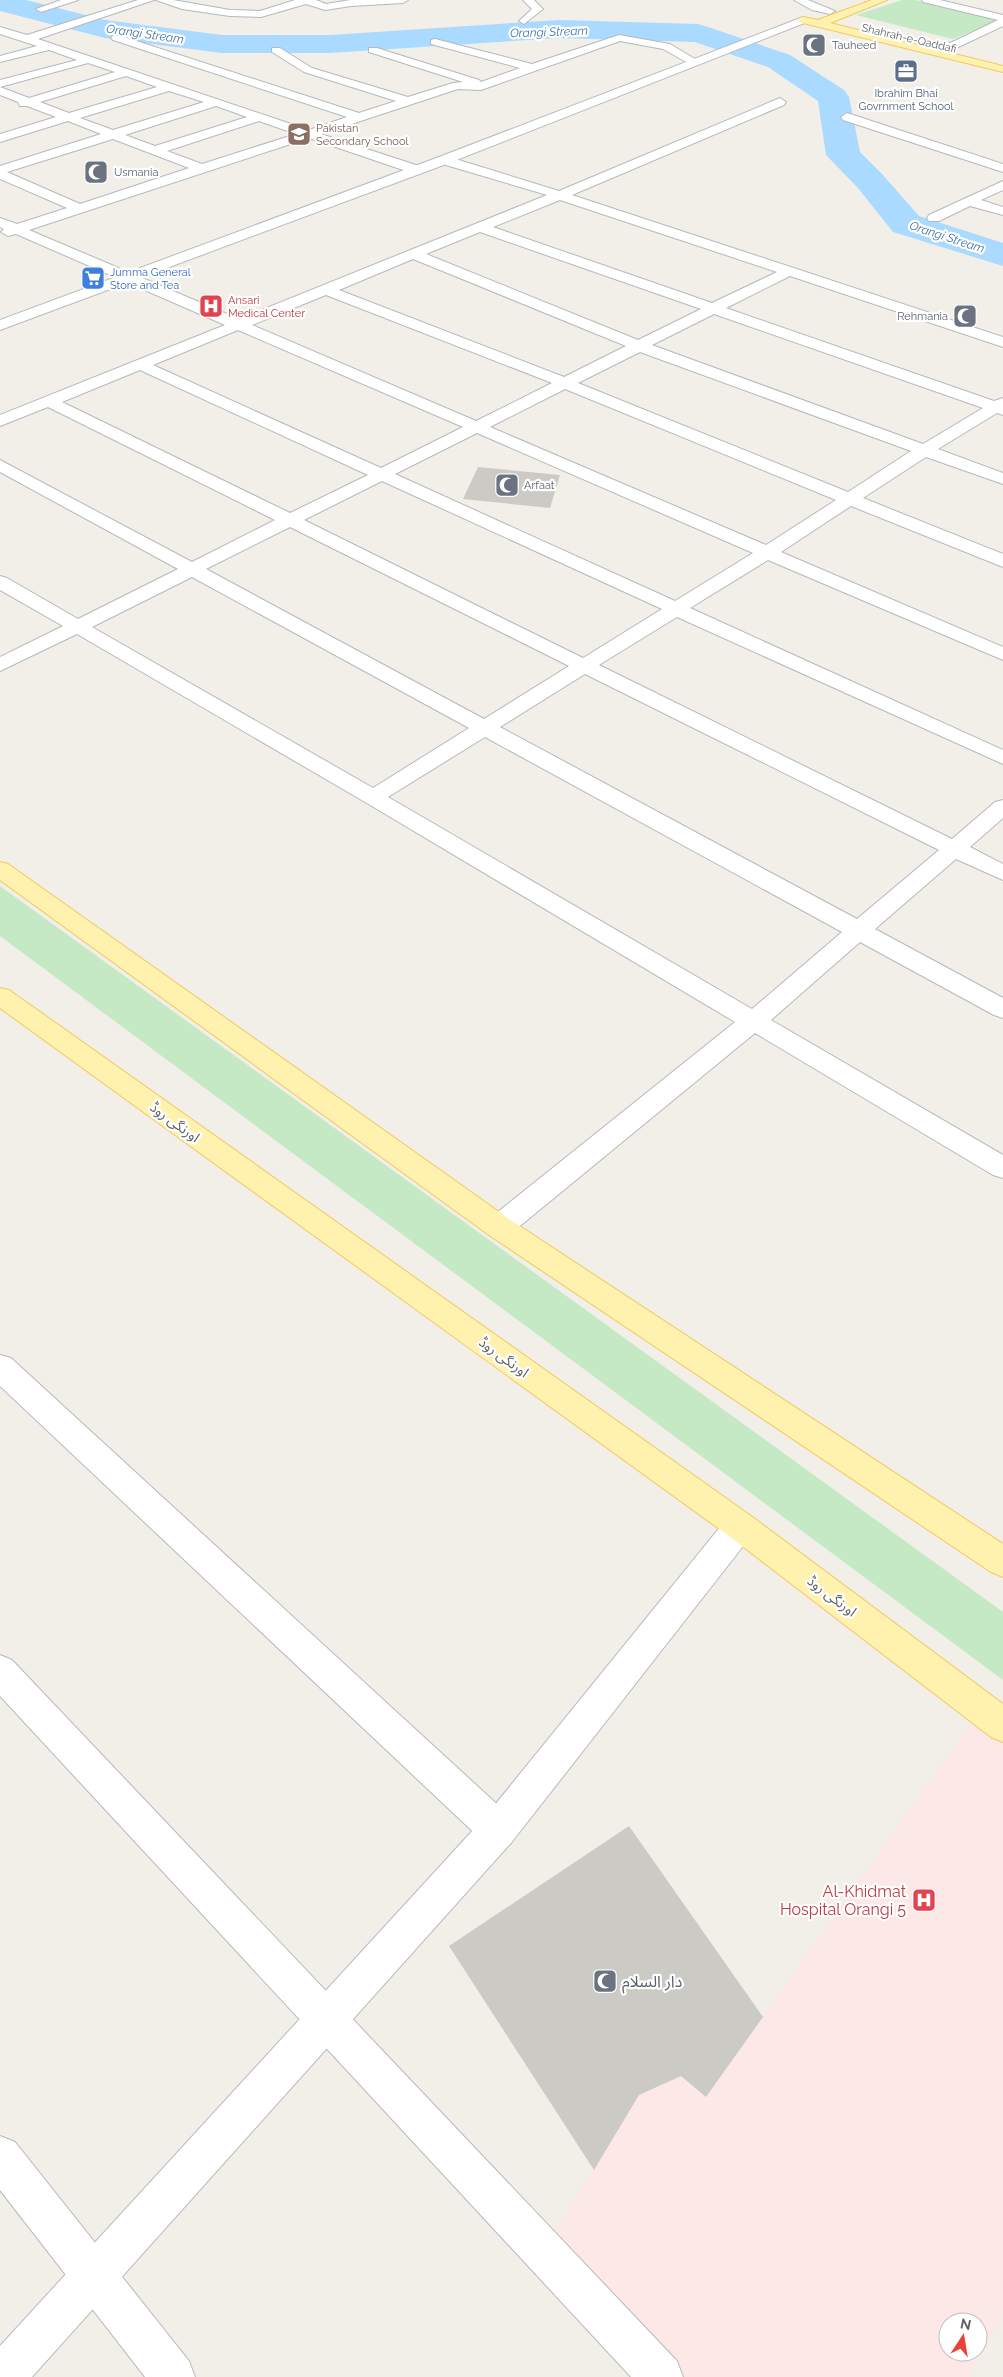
<svg xmlns="http://www.w3.org/2000/svg" width="1003" height="2377" font-family="Raleway,'Noto Sans Arabic',sans-serif">
<style>
.medical{fill:#fce8e6;fill-rule:evenodd}
.green{fill:#c5e8c5}
.lines{fill:none;stroke-linecap:round;stroke-linejoin:round}
.river{fill:#aadaff;fill-rule:evenodd}
.building{fill:#cccac5}
.street-casing{stroke:#b5b8bc;stroke-width:2}
.secondary-casing{stroke:#b6babf;stroke-width:2}
.primary-casing{stroke:#f2c960;stroke-width:2}
.street{fill:#fff;fill-rule:evenodd}
.secondary{fill:#fff;fill-rule:evenodd}
.primary{fill:#fff2af;fill-rule:evenodd}
.labels{text-anchor:middle;stroke-width:4.5;stroke-linejoin:round;paint-order:stroke}
.far-street-label{font-size:11px;fill:#5f6368;stroke:#fff}
.far-worship-label{font-size:11px;fill:#5b616d;stroke:#fff;text-anchor:start}
.far-service-label{font-size:11px;fill:#4e5e75;stroke:#fff}
.far-education-label{font-size:11px;fill:#785e54;stroke:#fff;text-anchor:start}
.far-shop-label{font-size:11px;fill:#366cbe;stroke:#fff;text-anchor:start}
.far-health-label{font-size:11px;fill:#be3a42;stroke:#fff;text-anchor:start}
.far-water-label{font-size:12px;font-style:italic;fill:#4174aa;stroke:#fff}
.street-label{font-size:14px;fill:#5f6368;stroke:#fff}
.near-health-label{font-size:16px;fill:#be3a42;stroke:#fff;text-anchor:end}
.near-worship-label{font-size:16px;fill:#5b616d;stroke:#fff;text-anchor:start}
</style>
<rect width="100%" height="100%" fill="#f1efe8"/>
<path class="medical" d="M981,1709L1003,1725V2315L969,2377H661L543,2251L639,2095L681,2076L706,2097ZM948,2322H978V2352H948Z"/>
<g class="green">
<polygon points="902,0 915,0 1000,19 953,39 856,15"/>
<polygon points="0,886 1003,1612 1003,1680 0,936"/>
</g>
<g class="lines">
<polygon class="river" points="0,0 26,0 105,20 222,35 330,35 559,20 698,24 708,27 790,55 844,90 849,97 860,152 882,174 919,216 1003,243 1003,266 893,232 858,188 826,155 818,101 768,67 695,42 559,38 330,53 222,53 105,38 0,11"/>
</g>
<g class="building">
<polygon points="478,467 560,475 550,508 463,499"/>
<polygon points="629,1826 763,2017 706,2097 681,2076 639,2095 594,2170 449,1946"/>
</g>
<g class="lines">
<g class="street-casing">
<g id="street">
<polygon points="61,0 78,0 41,12 36,9"/>
<path d="M138,0H154L38,39L309,130L347,117L113,40L111,38L113,36H121L359,113L396,101L304,72L272,52V48H280L312,68L408,97L453,83L463,82L369,52V48H377L479,80L481,82L520,68L431,44V40L435,39L532,64L619,35L670,44L700,62L698,64H690L663,49L620,41L481,90L458,89L321,134L422,167L423,170L422,173H412L309,138L29,230L239,319L547,195L439,163L438,160L439,157H449L559,191L780,98L786,102L784,105L572,195L1003,337V347L790,276L726,308L994,401L1003,398V415L997,413L938,449L1003,473V484L926,457L863,498L1003,554V567L851,506L781,552L1003,647V660L768,560L690,608L1003,750V764L677,617L599,665L952,839L995,802L1003,800V818L970,847L1003,864V880L956,859L875,929L1003,998V1018L994,1015L860,942L771,1020L1003,1155V1178L993,1175L755,1033L509,1235L499,1238L489,1235L485,1227L489,1219L735,1022L365,802L77,634L0,671V657L63,626L0,590V576L7,578L78,619L178,569L0,472V460L192,562L275,520L48,407L0,426V415L225,325L16,234L8,236L1,232L4,229L0,227V218L17,224L67,208L0,179V166L101,134L68,121L0,142V134L56,117L27,106H20L18,102L0,95V80L77,60L49,50L0,62V56L37,46L0,34V27L27,35ZM88,63L115,72L29,98L0,87ZM126,76L157,87L69,113L40,102ZM169,91L204,102L113,130L80,118ZM216,106L247,117L155,146L125,135ZM259,121L296,134L202,164L167,151ZM113,139L189,168L80,204L7,172ZM560,200L777,272L712,303L493,227ZM480,232L701,309L638,340L426,254ZM413,259L626,346L564,377L339,290ZM326,295L552,383L476,421L252,325ZM714,314L983,408L923,444L652,345ZM238,330L463,427L381,468L153,365ZM640,352L911,451L848,492L578,383ZM140,370L368,475L290,513L62,402ZM565,389L836,500L766,545L490,427ZM477,433L753,553L675,601L395,474ZM382,481L662,609L583,658L304,520ZM290,527L569,666L484,719L206,569ZM192,577L469,728L373,788L92,627ZM585,674L939,850L857,919L500,727ZM485,737L842,932L752,1009L388,797Z"/>
<polygon points="156,0 173,0 230,10 260,11 295,0 316,0 326,4 350,0 408,0 403,3 351,6 325,10 306,4 261,17 230,16 182,9"/>
<polygon points="523,0 534,0 543,9 524,24 519,21 532,9"/>
<polygon points="794,0 808,0 835,11 830,14 812,10"/>
<polygon points="922,0 940,0 1003,15 1003,26 952,50 944,50 944,46 998,20 923,2"/>
<polygon points="847,113 1003,164 1003,172 843,120 841,117"/>
<polygon points="1003,181 1003,190 981,200 1003,207 1003,215 970,206 939,221 929,221 927,218 929,215"/>
<polygon points="0,1355 11,1358 511,1817 516,1830 511,1843 498,1848 485,1843 0,1386"/>
<polygon points="0,1655 12,1660 677,2361 683,2377 631,2377 0,1696"/>
<polygon points="0,2136 15,2142 189,2361 195,2377 145,2377 0,2190"/>
</g>
</g>
<g class="secondary-casing">
<g id="secondary">
<polygon points="803,17 808,20 807,22 449,163 0,330 0,320 439,157"/>
<polygon points="740,1512 751,1516 756,1526 751,1536 511,1843 32,2377 0,2377 0,2346 485,1817 729,1516"/>
</g>
</g>
<g class="primary-casing">
<g id="primary">
<polygon points="872,0 887,0 830,23 1003,66 1003,72 799,22 798,20 803,17 818,20"/>
<polygon points="0,862 8,864 509,1219 1003,1544 1003,1577 991,1572 489,1235 0,880"/>
<polygon points="0,988 9,990 751,1516 1003,1704 1003,1742 991,1737 729,1536 0,1008"/>
</g>
</g>
<use href="#street" class="street"/>
<use href="#secondary" class="secondary"/>
<use href="#primary" class="primary"/>
</g>
<defs>
<g id="mosque-square" transform="scale(1.25)"><rect x="-9" y="-9" width="18" height="18" rx="4" fill="#6b7280" stroke="#fff"/><path d="M3.5-4.9A6 6 0 1 0 3.5 4.9A5 5 0 1 1 3.5-4.9Z" fill="#fff"/></g>
<g id="office-square" transform="scale(1.25)"><rect x="-9" y="-9" width="18" height="18" rx="4" fill="#5c6f8a" stroke="#fff"/><path d="M-6-3h4V-5.5h4V-3h4V5H-6ZM-1-4.5V-3h2v-1.5ZM-6 0V1H6V0Z" fill="#fff"/></g>
<g id="school-square" transform="scale(1.25)"><rect x="-9" y="-9" width="18" height="18" rx="4" fill="#8d6e63" stroke="#fff"/><path d="M0-5L7-2L0 1L-7-2ZM-4 1L0 2.5L4 1V4Q0 6-4 4Z" fill="#fff"/></g>
<g id="supermarket-square" transform="scale(1.25)"><rect x="-9" y="-9" width="18" height="18" rx="4" fill="#3f7fe0" stroke="#fff"/><path d="M-6-5.5h2.5l.6 2H6L4.5 2H-2.5L-4.4-4H-6ZM-1.5 3.2a1.3 1.3 0 1 0 .1 0ZM3 3.2a1.3 1.3 0 1 0 .1 0Z" fill="#fff"/></g>
<g id="hospital-square" transform="scale(1.25)"><rect x="-9" y="-9" width="18" height="18" rx="4" fill="#e0444e" stroke="#fff"/><path d="M-5-5h3v3.5h4V-5h3V5h-3V1.5h-4V5h-3Z" fill="#fff"/></g>
</defs>
<g fill-rule="evenodd">
<use href="#mosque-square" x="814" y="45"/>
<use href="#office-square" x="906" y="71"/>
<use href="#school-square" x="299" y="134"/>
<use href="#mosque-square" x="96" y="172"/>
<use href="#supermarket-square" x="93" y="278"/>
<use href="#hospital-square" x="211" y="306"/>
<use href="#mosque-square" x="965" y="316"/>
<use href="#mosque-square" x="507" y="485"/>
<use href="#hospital-square" x="924" y="1900"/>
<use href="#mosque-square" x="605" y="1981"/>
</g>
<g class="labels">
<g class="far-street-label">
<text transform="translate(909 38) rotate(13)" y="4">Shahrah-e-Qaddafi</text>
</g>
<g class="far-worship-label">
<text x="832" y="49">Tauheed</text>
<text x="114" y="176">Usmania</text>
<text x="948" y="320" text-anchor="end">Rehmania</text>
<text x="524" y="489">Arfaat</text>
</g>
<g class="far-service-label">
<text x="906" y="97">Ibrahim Bhai<tspan x="906" dy="13">Govrnment School</tspan></text>
</g>
<g class="far-education-label">
<text x="316" y="132">Pakistan<tspan x="316" dy="13">Secondary School</tspan></text>
</g>
<g class="far-shop-label">
<text x="110" y="276">Jumma General<tspan x="110" dy="13">Store and Tea</tspan></text>
</g>
<g class="far-health-label">
<text x="228" y="304">Ansari<tspan x="228" dy="13">Medical Center</tspan></text>
</g>
<g class="far-water-label">
<text transform="translate(549 32) rotate(-2)" y="4">Orangi Stream</text>
<text transform="translate(145 34) rotate(8)" y="4">Orangi Stream</text>
<text transform="translate(947 237) rotate(18)" y="4">Orangi Stream</text>
</g>
<g class="street-label">
<text transform="translate(175 1122) rotate(36)" y="5">اورنگی روڈ</text>
<text transform="translate(504 1357) rotate(36)" y="5">اورنگی روڈ</text>
<text transform="translate(832 1596) rotate(37)" y="5">اورنگی روڈ</text>
</g>
<g class="near-health-label">
<text x="906" y="1897">Al-Khidmat<tspan x="906" dy="18">Hospital Orangi 5</tspan></text>
</g>
<g class="near-worship-label">
<text x="622" y="1987">دار السلام</text>
</g>
</g>
<g transform="translate(963 2337) rotate(12)"><circle r="24" fill="#ffffff" stroke="#bfc1c3"/>
<path d="M0-4L9 19L0 12L-9 19Z" fill="#ea4335"/>
<text y="-8" font-size="14" font-weight="bold" text-anchor="middle" fill="#5f6368">N</text>
</g>
</svg>
